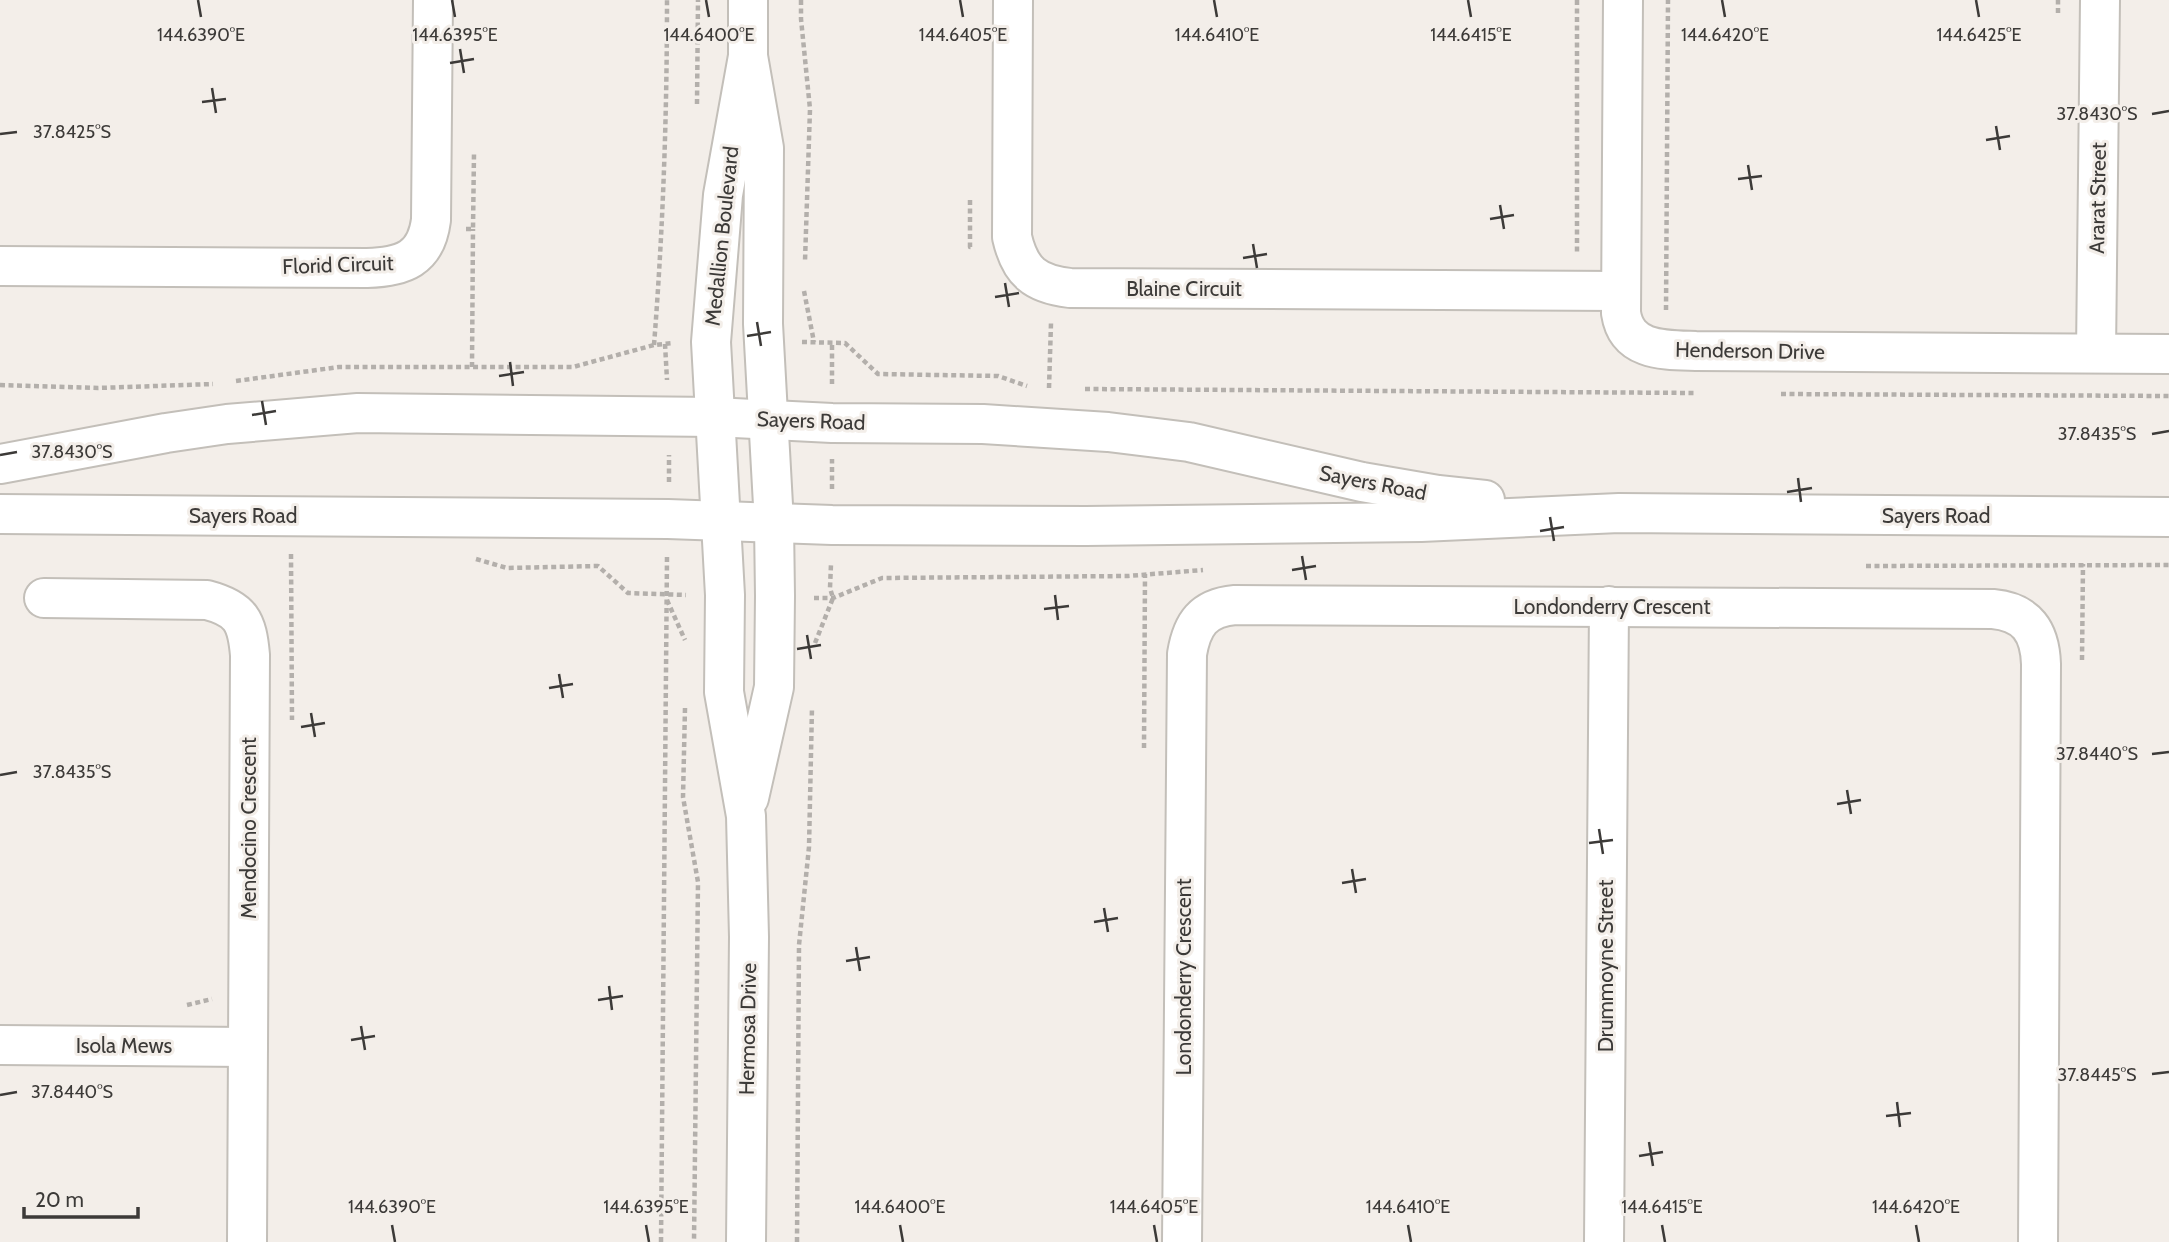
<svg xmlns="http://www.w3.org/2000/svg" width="2169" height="1242" font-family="Cabin,sans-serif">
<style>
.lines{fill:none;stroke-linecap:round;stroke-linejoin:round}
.minor-casing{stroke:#c3bfb9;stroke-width:42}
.path{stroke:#b3afab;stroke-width:4.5;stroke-dasharray:5 3.5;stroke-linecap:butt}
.minor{stroke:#fff;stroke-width:38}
.ticks{fill:none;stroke:#3c3a38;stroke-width:2.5}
.labels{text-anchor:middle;stroke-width:6;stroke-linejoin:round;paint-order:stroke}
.street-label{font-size:21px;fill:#3c3a38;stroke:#f3eee9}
.ticks-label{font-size:18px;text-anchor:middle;fill:#3c3a38;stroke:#f3eee9;stroke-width:6;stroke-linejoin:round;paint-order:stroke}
</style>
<rect width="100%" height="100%" fill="#f3eee9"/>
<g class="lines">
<g class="minor-casing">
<g id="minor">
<polyline points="748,0 748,56 764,148 763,324 774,523 775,596 774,687 749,798"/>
<path d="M1013,0L1012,237C1020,272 1035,284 1070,288L1620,291"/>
<path d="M1623,0L1621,313C1627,352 1665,350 1696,351L2169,354"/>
<path d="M0,266L367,268C403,267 426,259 431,220L433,0"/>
<polyline points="2096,353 2100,0"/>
<polyline points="0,464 166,433 227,424 358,413 714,417 832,423 983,424 1108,432 1189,442 1362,482 1438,495 1485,500"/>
<polyline points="0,514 668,519 832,525 1086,526 1421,522 1619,513 2169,517"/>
<path d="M44,598L207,600C241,609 247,621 250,655L247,1242"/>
<polyline points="0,1045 248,1047"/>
<polyline points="746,1242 749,937 746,816 724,692 725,595 711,342 723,195 748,56"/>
<path d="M1182,1242L1187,654C1192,624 1203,608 1235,605L1993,609C2027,612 2040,632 2041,664L2038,1242"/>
<polyline points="1604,1242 1609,606"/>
</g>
</g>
<g class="path">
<polyline points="801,0 801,19 810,109 805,261"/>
<polyline points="1577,0 1577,253"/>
<polyline points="2058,13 2058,0"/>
<polyline points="697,104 698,0"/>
<polyline points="970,200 970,247 974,247"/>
<polyline points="466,229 473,229 474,153"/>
<polyline points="804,291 814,342"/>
<polyline points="1666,310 1668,0"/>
<polyline points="802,342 845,343 878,374 998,376 1027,386"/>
<polyline points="665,344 667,380"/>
<path d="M654,345C663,230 667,115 667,0"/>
<polyline points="472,367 473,229"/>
<polyline points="236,381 339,367 573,367 654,345 674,343"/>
<polyline points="832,384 832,343"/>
<polyline points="0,385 98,388 213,384"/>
<polyline points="1049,388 1051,323"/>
<polyline points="1085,389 1696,393"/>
<polyline points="1781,394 2169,396"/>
<polyline points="669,482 669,455"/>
<polyline points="832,489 832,459"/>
<polyline points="291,554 292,720"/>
<polyline points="476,559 507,568 598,566 628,593 686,595"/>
<polyline points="1866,566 2169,565"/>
<polyline points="814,598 833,598 882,578 1128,576 1203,570"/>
<polyline points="667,600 685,640"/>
<polyline points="815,643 833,598 830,588 831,564"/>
<polyline points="2082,660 2083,564"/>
<polyline points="685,708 683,797 698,882 694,1242"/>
<polyline points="1144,748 1145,574"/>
<polyline points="187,1005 212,999"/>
<polyline points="661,1242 667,557"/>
<polyline points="797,1242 799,945 809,847 812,707"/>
</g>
<use href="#minor" class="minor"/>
</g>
<path class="ticks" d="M198,0L201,17M452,0L455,17M706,0L709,17M960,0L963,17M1214,0L1217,17M1468,0L1471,17M1722,0L1725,17M1976,0L1979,17M460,49L464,73M450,63L474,59M212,88L216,113M202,102L226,99M2152,114L2169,111M1996,126L2000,150M0,134L17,132M1986,140L2010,136M1748,165L1752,190M1738,179L1762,176M1500,205L1504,229M1490,219L1514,215M1253,244L1257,268M1243,258L1267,254M1005,283L1009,307M995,297L1019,293M757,322L761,346M747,336L771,332M510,362L513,386M499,376L524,372M262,401L266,425M252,415L276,411M2152,434L2169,431M0,455L17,452M1798,478L1801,502M1787,492L1812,488M1550,517L1554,541M1540,531L1564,527M1302,556L1306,580M1292,570L1316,566M1055,595L1058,620M1044,609L1069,606M807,635L811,659M797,649L821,645M559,674L563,698M549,688L573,684M311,713L315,737M301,727L325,723M2152,754L2169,752M0,775L17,772M1847,790L1851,814M1837,804L1861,800M1599,829L1603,854M1589,843L1613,840M1352,869L1356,893M1342,883L1366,879M1104,908L1108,932M1094,922L1118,918M856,947L860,971M846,961L870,957M609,986L612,1010M598,1000L623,996M361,1026L365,1050M351,1040L375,1036M2152,1074L2169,1072M0,1095L17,1092M1897,1102L1900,1127M1886,1116L1911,1113M1649,1142L1653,1166M1639,1156L1663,1152M392,1225L395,1242M646,1225L649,1242M900,1225L903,1242M1154,1225L1157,1242M1408,1225L1411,1242M1662,1225L1665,1242M1916,1225L1919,1242"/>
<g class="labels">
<g class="street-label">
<text transform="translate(2098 198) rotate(-89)" y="7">Ararat Street</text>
<text transform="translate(722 236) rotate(-84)" y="7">Medallion Boulevard</text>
<text transform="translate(338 265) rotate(-2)" y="7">Florid Circuit</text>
<text x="1184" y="296">Blaine Circuit</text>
<text transform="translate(1750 351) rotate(1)" y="7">Henderson Drive</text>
<text transform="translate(811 421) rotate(2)" y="7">Sayers Road</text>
<text transform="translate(1373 483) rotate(11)" y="7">Sayers Road</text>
<text x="243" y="523">Sayers Road</text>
<text x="1936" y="523">Sayers Road</text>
<text x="1612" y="614">Londonderry Crescent</text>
<text transform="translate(249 828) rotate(-90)" y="7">Mendocino Crescent</text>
<text transform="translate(1606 966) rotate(-90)" y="7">Drummoyne Street</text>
<text transform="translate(1184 977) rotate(-90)" y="7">Londonderry Crescent</text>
<text transform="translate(748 1029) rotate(-89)" y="7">Hermosa Drive</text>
<text x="124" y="1053">Isola Mews</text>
</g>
</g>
<g class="ticks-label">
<text x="201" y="41">144.6390°E</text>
<text x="455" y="41">144.6395°E</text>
<text x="709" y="41">144.6400°E</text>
<text x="963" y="41">144.6405°E</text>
<text x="1217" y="41">144.6410°E</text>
<text x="1471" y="41">144.6415°E</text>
<text x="1725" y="41">144.6420°E</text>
<text x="1979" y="41">144.6425°E</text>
<text x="2097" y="120">37.8430°S</text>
<text x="72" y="138">37.8425°S</text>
<text x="2097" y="440">37.8435°S</text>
<text x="72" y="458">37.8430°S</text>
<text x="2097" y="760">37.8440°S</text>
<text x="72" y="778">37.8435°S</text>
<text x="2097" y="1081">37.8445°S</text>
<text x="72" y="1098">37.8440°S</text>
<text x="392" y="1213">144.6390°E</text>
<text x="646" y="1213">144.6395°E</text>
<text x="900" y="1213">144.6400°E</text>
<text x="1154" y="1213">144.6405°E</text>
<text x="1408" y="1213">144.6410°E</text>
<text x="1662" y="1213">144.6415°E</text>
<text x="1916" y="1213">144.6420°E</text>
</g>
<path d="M24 1207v10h114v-10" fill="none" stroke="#3c3a38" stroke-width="3.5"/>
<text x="35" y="1207" font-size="21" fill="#3c3a38" stroke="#f3eee9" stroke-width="5" paint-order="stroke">20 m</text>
</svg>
